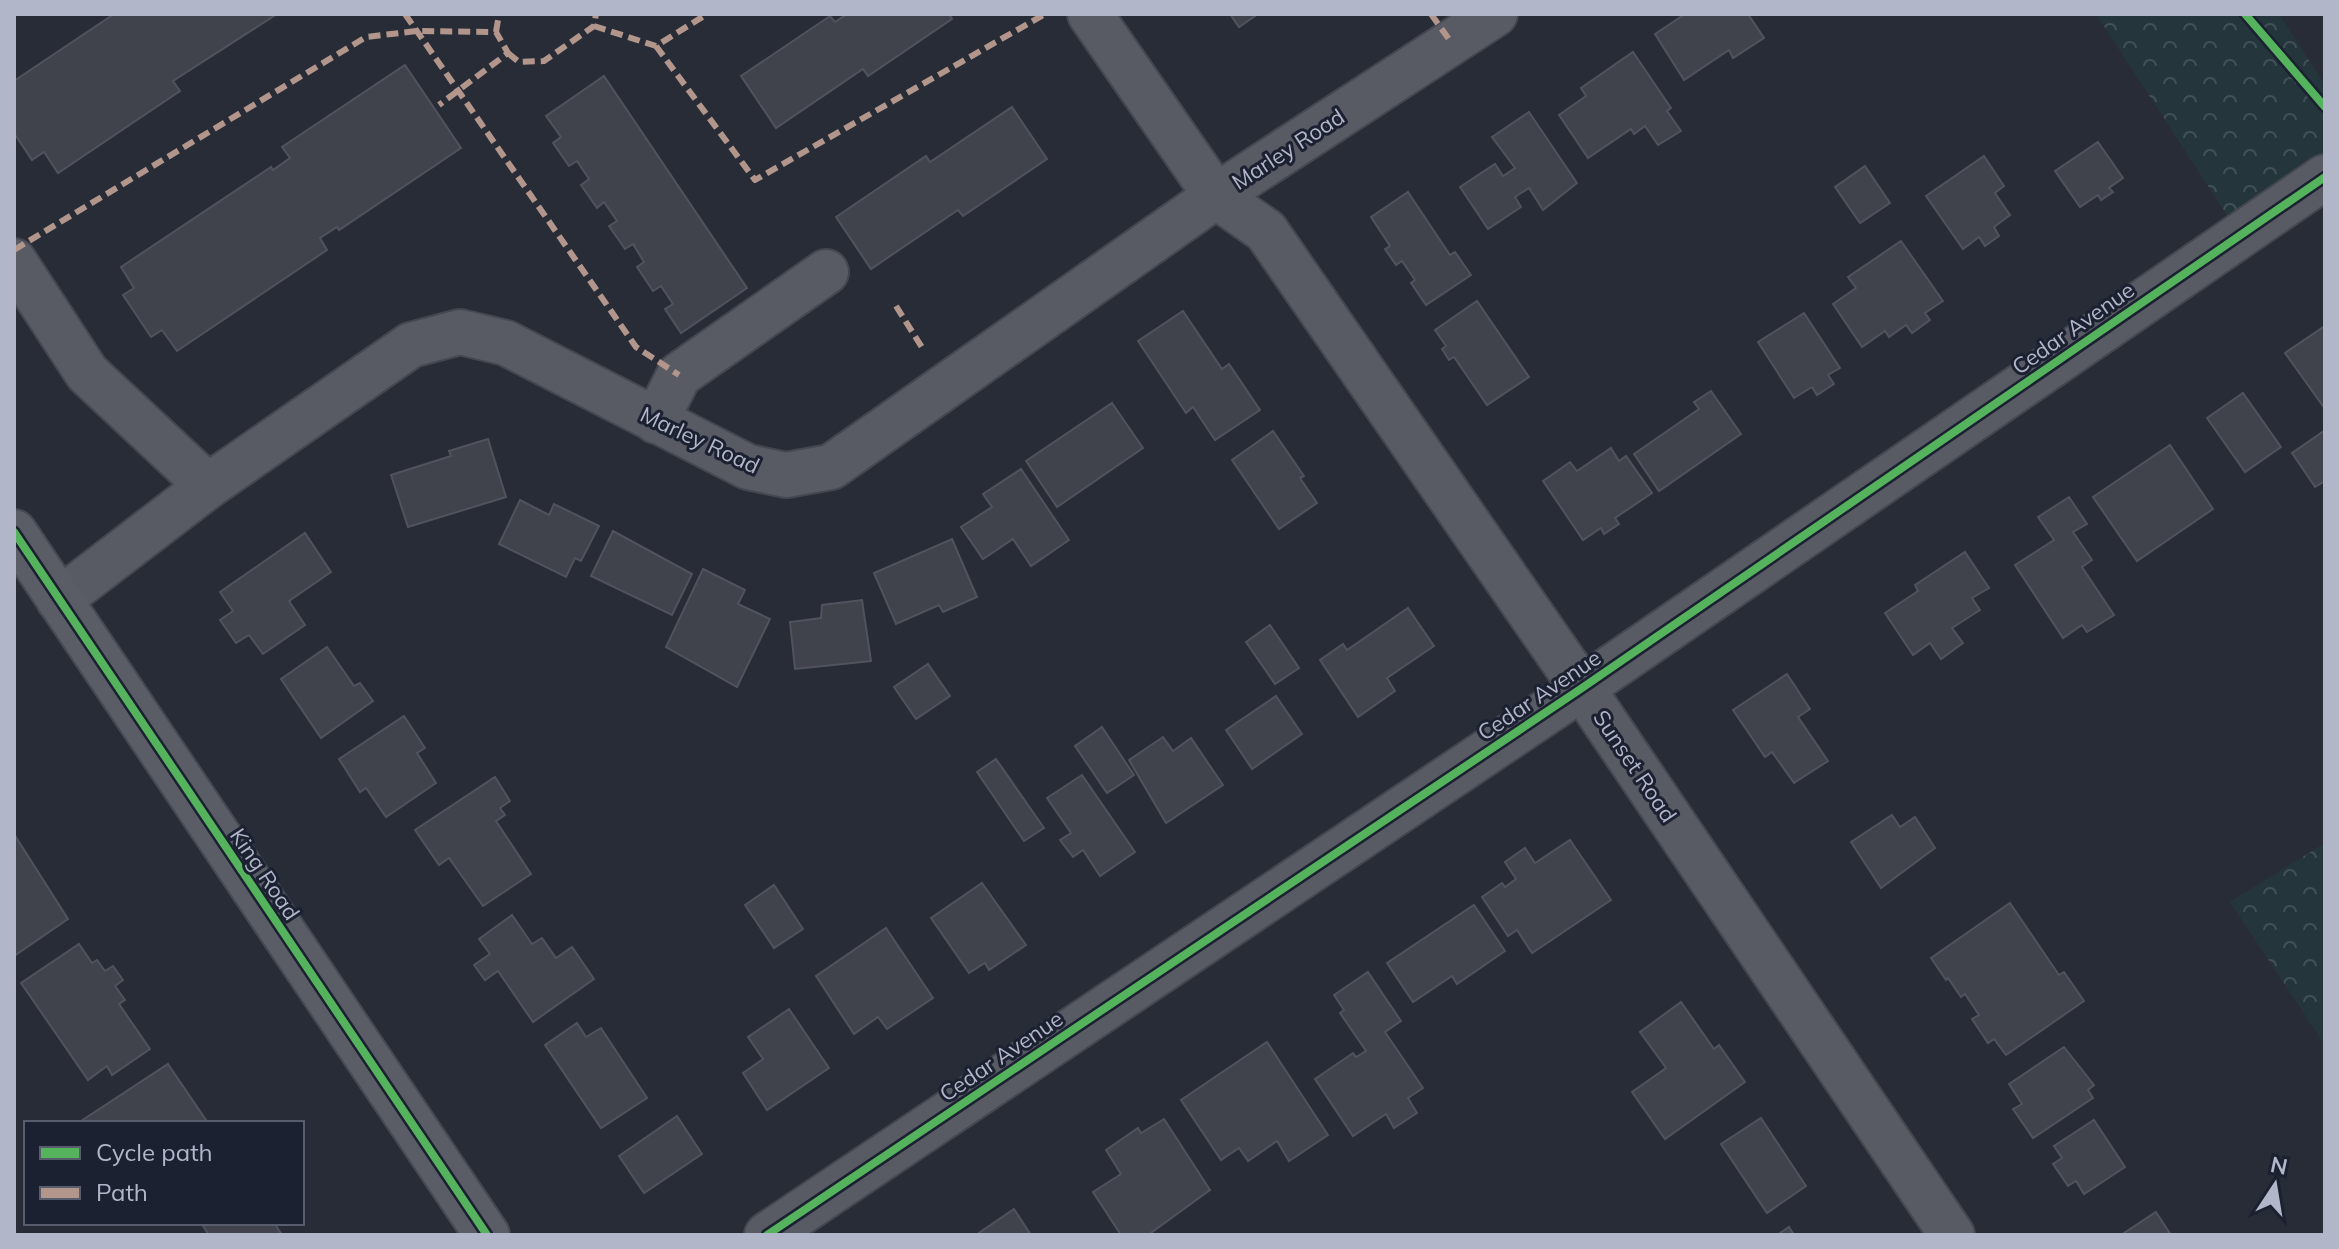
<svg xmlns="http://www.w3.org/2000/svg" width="2339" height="1249" font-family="Mulish,sans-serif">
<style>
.park{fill:url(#park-crowns)}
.building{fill:#40424c;stroke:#50535e;stroke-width:2}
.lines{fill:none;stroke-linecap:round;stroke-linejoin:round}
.minor-casing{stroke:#44474f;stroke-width:48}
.major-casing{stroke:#454953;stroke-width:48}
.minor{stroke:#585a64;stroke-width:44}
.major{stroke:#5a5d66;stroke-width:44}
.quiet{stroke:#b2968c;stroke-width:6;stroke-dasharray:12 6;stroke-linecap:butt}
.cycleway-casing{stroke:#1b2131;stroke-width:13}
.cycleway{stroke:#56b35d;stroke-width:8}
.labels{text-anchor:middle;stroke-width:6;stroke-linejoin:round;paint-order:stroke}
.street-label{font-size:22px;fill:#b1b6c8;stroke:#1b2131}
</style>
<defs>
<pattern id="park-crowns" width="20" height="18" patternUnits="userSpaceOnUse" patternTransform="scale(2)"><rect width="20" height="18" fill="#25353c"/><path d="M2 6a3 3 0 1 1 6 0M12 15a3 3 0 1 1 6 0" fill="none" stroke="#425057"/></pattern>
</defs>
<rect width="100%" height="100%" fill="#282c36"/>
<g class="park">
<polygon points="2096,14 2279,14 2325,85 2325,156 2229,218"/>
<polygon points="2325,843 2325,1045 2230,902"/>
</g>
<g class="building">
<polygon points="114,14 277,14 173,81 180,91 58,173 44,152 32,160 14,133 14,81"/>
<polygon points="847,14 949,14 952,19 868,76 863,69 776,128 741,76 830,16 835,22"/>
<polygon points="1230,14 1258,14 1239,27"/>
<polygon points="1685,14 1748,14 1764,38 1733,58 1729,50 1684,80 1655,34"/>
<polygon points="1633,52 1671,108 1667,111 1681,131 1658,145 1645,126 1634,134 1631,129 1588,158 1559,115 1586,96 1581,88"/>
<polygon points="405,65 461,148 339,230 337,227 320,238 327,250 177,351 162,330 151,337 123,295 134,288 121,267 271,167 273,170 290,158 282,147"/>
<polygon points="604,76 747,288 681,333 665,309 673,304 661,286 653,291 637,267 644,262 633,244 625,249 609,226 617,221 604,202 597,208 581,185 589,179 577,161 569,166 553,143 561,137 546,116"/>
<polygon points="1012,107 1047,159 963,216 958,210 871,269 836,217 926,156 930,162"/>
<polygon points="1529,112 1577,183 1543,210 1529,188 1515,197 1521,207 1488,229 1460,187 1495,164 1503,176 1515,168 1492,137"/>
<polygon points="2098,142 2123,178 2109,188 2113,192 2101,200 2098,195 2080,207 2055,171"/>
<polygon points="1984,156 2004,186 1995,193 2010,215 1994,227 1999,236 1985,246 1979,237 1963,249 1926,196"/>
<polygon points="1865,166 1890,203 1860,223 1835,187"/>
<polygon points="1408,192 1450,255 1455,252 1471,275 1426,305 1411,283 1415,280 1402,261 1396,265 1385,249 1390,246 1371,217"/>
<polygon points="1901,241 1943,301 1925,313 1930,320 1912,333 1906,325 1889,337 1885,331 1862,347 1833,304 1856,288 1848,277"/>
<polygon points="1477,301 1529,377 1487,405 1454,357 1449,360 1442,349 1446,346 1435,330"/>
<polygon points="1183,311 1222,369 1229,364 1260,410 1215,440 1193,407 1186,413 1138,341"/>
<polygon points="1804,313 1840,368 1828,375 1834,384 1817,395 1812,387 1794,398 1758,342"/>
<polygon points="2325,326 2325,409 2285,353"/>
<polygon points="1711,391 1741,434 1659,491 1634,454 1699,409 1694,402"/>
<polygon points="2243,393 2281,447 2245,472 2207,418"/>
<polygon points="1112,403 1143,448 1057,507 1026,461"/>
<polygon points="1273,431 1304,476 1300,478 1317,503 1279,529 1232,460"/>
<polygon points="2324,431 2325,481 2315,487 2292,453"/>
<polygon points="488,439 506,497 408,527 391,475 451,456 449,451"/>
<polygon points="2170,445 2213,509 2137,561 2093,497"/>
<polygon points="1611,448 1619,461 1626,456 1652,493 1615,518 1619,524 1604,534 1601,528 1583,540 1543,481 1570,462 1577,471"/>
<polygon points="1021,469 1069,540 1031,566 1013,539 983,559 961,527 992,507 983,494"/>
<polygon points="2069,497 2087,524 2073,532 2092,560 2082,567 2114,615 2087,632 2082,625 2063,638 2015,565 2054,540 2038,517"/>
<polygon points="520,500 549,515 554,504 599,526 581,561 575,558 566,577 499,544"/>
<polygon points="613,531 692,574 672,615 591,576"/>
<polygon points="305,533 331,572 289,601 305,625 263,654 249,635 236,643 220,620 233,611 220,592"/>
<polygon points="952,539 977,597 943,612 939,605 896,624 874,573"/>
<polygon points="1965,552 1989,588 1972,598 1980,610 1952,628 1963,643 1941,659 1930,643 1913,655 1885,613 1918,591 1915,585"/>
<polygon points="703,569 745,590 738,604 770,619 737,687 666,647"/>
<polygon points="862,600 871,661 795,669 790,622 821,618 822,605"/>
<polygon points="1408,608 1434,646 1387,678 1395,691 1358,717 1320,660 1343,644 1347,650"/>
<polygon points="1270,625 1299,668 1275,684 1246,642"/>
<polygon points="327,647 354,686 360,683 373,701 321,738 281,679"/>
<polygon points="928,664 950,696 916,719 894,687"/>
<polygon points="1787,674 1810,709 1798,717 1828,761 1794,783 1772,752 1765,757 1733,710"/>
<polygon points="1276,696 1302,734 1252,769 1226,730"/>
<polygon points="404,716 425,748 417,753 436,783 386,817 366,788 360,792 339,759"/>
<polygon points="1102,727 1134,775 1107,793 1075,746"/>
<polygon points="1163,737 1173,751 1191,738 1223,785 1166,823 1129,760"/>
<polygon points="996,759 1044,828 1024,841 977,772"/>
<polygon points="1082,775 1135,852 1100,876 1083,850 1073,857 1060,840 1071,833 1047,798"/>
<polygon points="495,777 510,801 500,808 505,815 496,821 531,874 483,906 449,858 439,865 415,830"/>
<polygon points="1892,815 1900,827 1915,817 1935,848 1881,888 1851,842"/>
<polygon points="14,834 68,919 14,956"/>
<polygon points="1570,840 1611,900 1532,953 1517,930 1508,936 1482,897 1502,883 1505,887 1516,879 1505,862 1525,848 1535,863"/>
<polygon points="982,883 1026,945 989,970 985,963 969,973 931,918"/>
<polygon points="774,885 803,929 774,948 745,905"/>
<polygon points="2010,903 2059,975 2064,972 2084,1001 2006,1055 1994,1039 1988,1043 1972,1019 1979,1015 1965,994 1961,997 1948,978 1946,980 1931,958"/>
<polygon points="1474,905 1505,951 1457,984 1452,976 1413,1002 1387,963"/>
<polygon points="512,915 532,944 542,938 556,958 572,947 594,979 533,1022 498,971 485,980 474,965 490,954 479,939"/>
<polygon points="886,928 933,998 887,1029 878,1017 854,1034 816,976"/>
<polygon points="79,944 92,963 97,960 105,971 113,966 123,980 115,986 125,1000 119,1004 150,1049 112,1075 107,1066 88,1080 21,983"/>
<polygon points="1368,972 1401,1021 1385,1032 1423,1088 1408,1098 1417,1113 1394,1128 1386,1114 1353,1136 1315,1079 1353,1053 1356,1057 1366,1051 1340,1013 1344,1010 1334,995"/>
<polygon points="1681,1002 1714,1049 1719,1045 1745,1082 1665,1139 1632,1092 1666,1068 1640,1032"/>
<polygon points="789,1009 829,1068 767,1110 743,1073 763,1059 748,1037"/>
<polygon points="577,1023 586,1037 601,1028 647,1098 601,1128 545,1045"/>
<polygon points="1267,1042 1328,1135 1289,1161 1277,1141 1248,1161 1239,1148 1221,1160 1181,1100"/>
<polygon points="2064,1047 2094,1085 2088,1090 2093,1098 2033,1138 2013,1109 2022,1104 2009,1084"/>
<polygon points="168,1064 208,1123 78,1123"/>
<polygon points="677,1116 702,1154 644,1193 619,1156"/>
<polygon points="1761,1118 1806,1186 1767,1213 1721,1144"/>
<polygon points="1164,1119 1210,1190 1148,1235 1121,1235 1093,1192 1121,1174 1106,1150 1138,1128 1141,1133"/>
<polygon points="2094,1120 2125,1167 2084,1194 2076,1181 2068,1186 2053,1164 2062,1158 2054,1146"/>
<polygon points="1014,1209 1031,1235 976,1235"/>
<polygon points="2156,1212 2171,1235 2121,1235"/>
<polygon points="201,1223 274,1223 282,1235 209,1235"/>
<polygon points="1789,1227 1794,1235 1777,1235"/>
</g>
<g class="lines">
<g class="minor-casing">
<g id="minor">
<polyline points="1090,14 1216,196 1266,231 1582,688 1952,1235"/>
<polyline points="14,261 87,373 208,486"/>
<polyline points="656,421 679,375 826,272"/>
<polyline points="59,600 208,486 411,345 460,332 506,343 748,467 786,475 831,467 1216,196 1495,14"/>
<polyline points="767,1235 1582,688 2325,177"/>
</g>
</g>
<g class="major-casing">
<polyline id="major" points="14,532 487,1235"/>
</g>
<use href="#minor" class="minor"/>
<use href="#major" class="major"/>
<g class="quiet">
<polyline points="405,14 636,347 679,375"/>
<polyline points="1431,14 1451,42"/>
<polyline points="594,26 656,46 707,14"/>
<polyline points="496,32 499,14"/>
<polyline points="656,46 755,180 1045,14"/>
<polyline points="508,53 519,62 544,61 594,26 596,14"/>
<polyline points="14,250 366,37 417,31 496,32 508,53 439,105"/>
<polyline points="896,306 923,349"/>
</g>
<g class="cycleway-casing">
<g id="cycleway">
<polyline points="2245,14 2325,107"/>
<polyline points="14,532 487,1235"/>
<polyline points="767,1235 1582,688 2325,177"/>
</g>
</g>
<use href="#cycleway" class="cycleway"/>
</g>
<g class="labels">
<g class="street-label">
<text transform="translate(1288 149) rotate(-33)" y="8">Marley Road</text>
<text transform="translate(2073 328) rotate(-35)" y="8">Cedar Avenue</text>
<text transform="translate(700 440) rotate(25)" y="8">Marley Road</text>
<text transform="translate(1539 695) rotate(-34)" y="8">Cedar Avenue</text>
<text transform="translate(1635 766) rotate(56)" y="8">Sunset Road</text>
<text transform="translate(265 874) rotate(56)" y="8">King Road</text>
<text transform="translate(1001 1056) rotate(-34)" y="8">Cedar Avenue</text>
</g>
</g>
<rect width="2339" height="1249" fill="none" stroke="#b1b6c8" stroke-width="32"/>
<rect x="24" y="1121" width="280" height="104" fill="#1b2131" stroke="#575d6d" stroke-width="2"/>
<rect x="40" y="1147" width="40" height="12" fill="#56b35d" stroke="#575d6d" stroke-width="2"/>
<text x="96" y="1161" font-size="24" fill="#b1b6c8">Cycle path</text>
<rect x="40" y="1187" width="40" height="12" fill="#b2968c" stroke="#575d6d" stroke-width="2"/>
<text x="96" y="1201" font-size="24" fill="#b1b6c8">Path</text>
<g transform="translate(2275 1185) rotate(12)" stroke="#1b2131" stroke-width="6" paint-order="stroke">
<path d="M0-6L14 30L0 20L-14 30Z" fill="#b1b6c8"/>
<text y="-12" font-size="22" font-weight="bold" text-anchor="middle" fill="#b1b6c8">N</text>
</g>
</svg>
